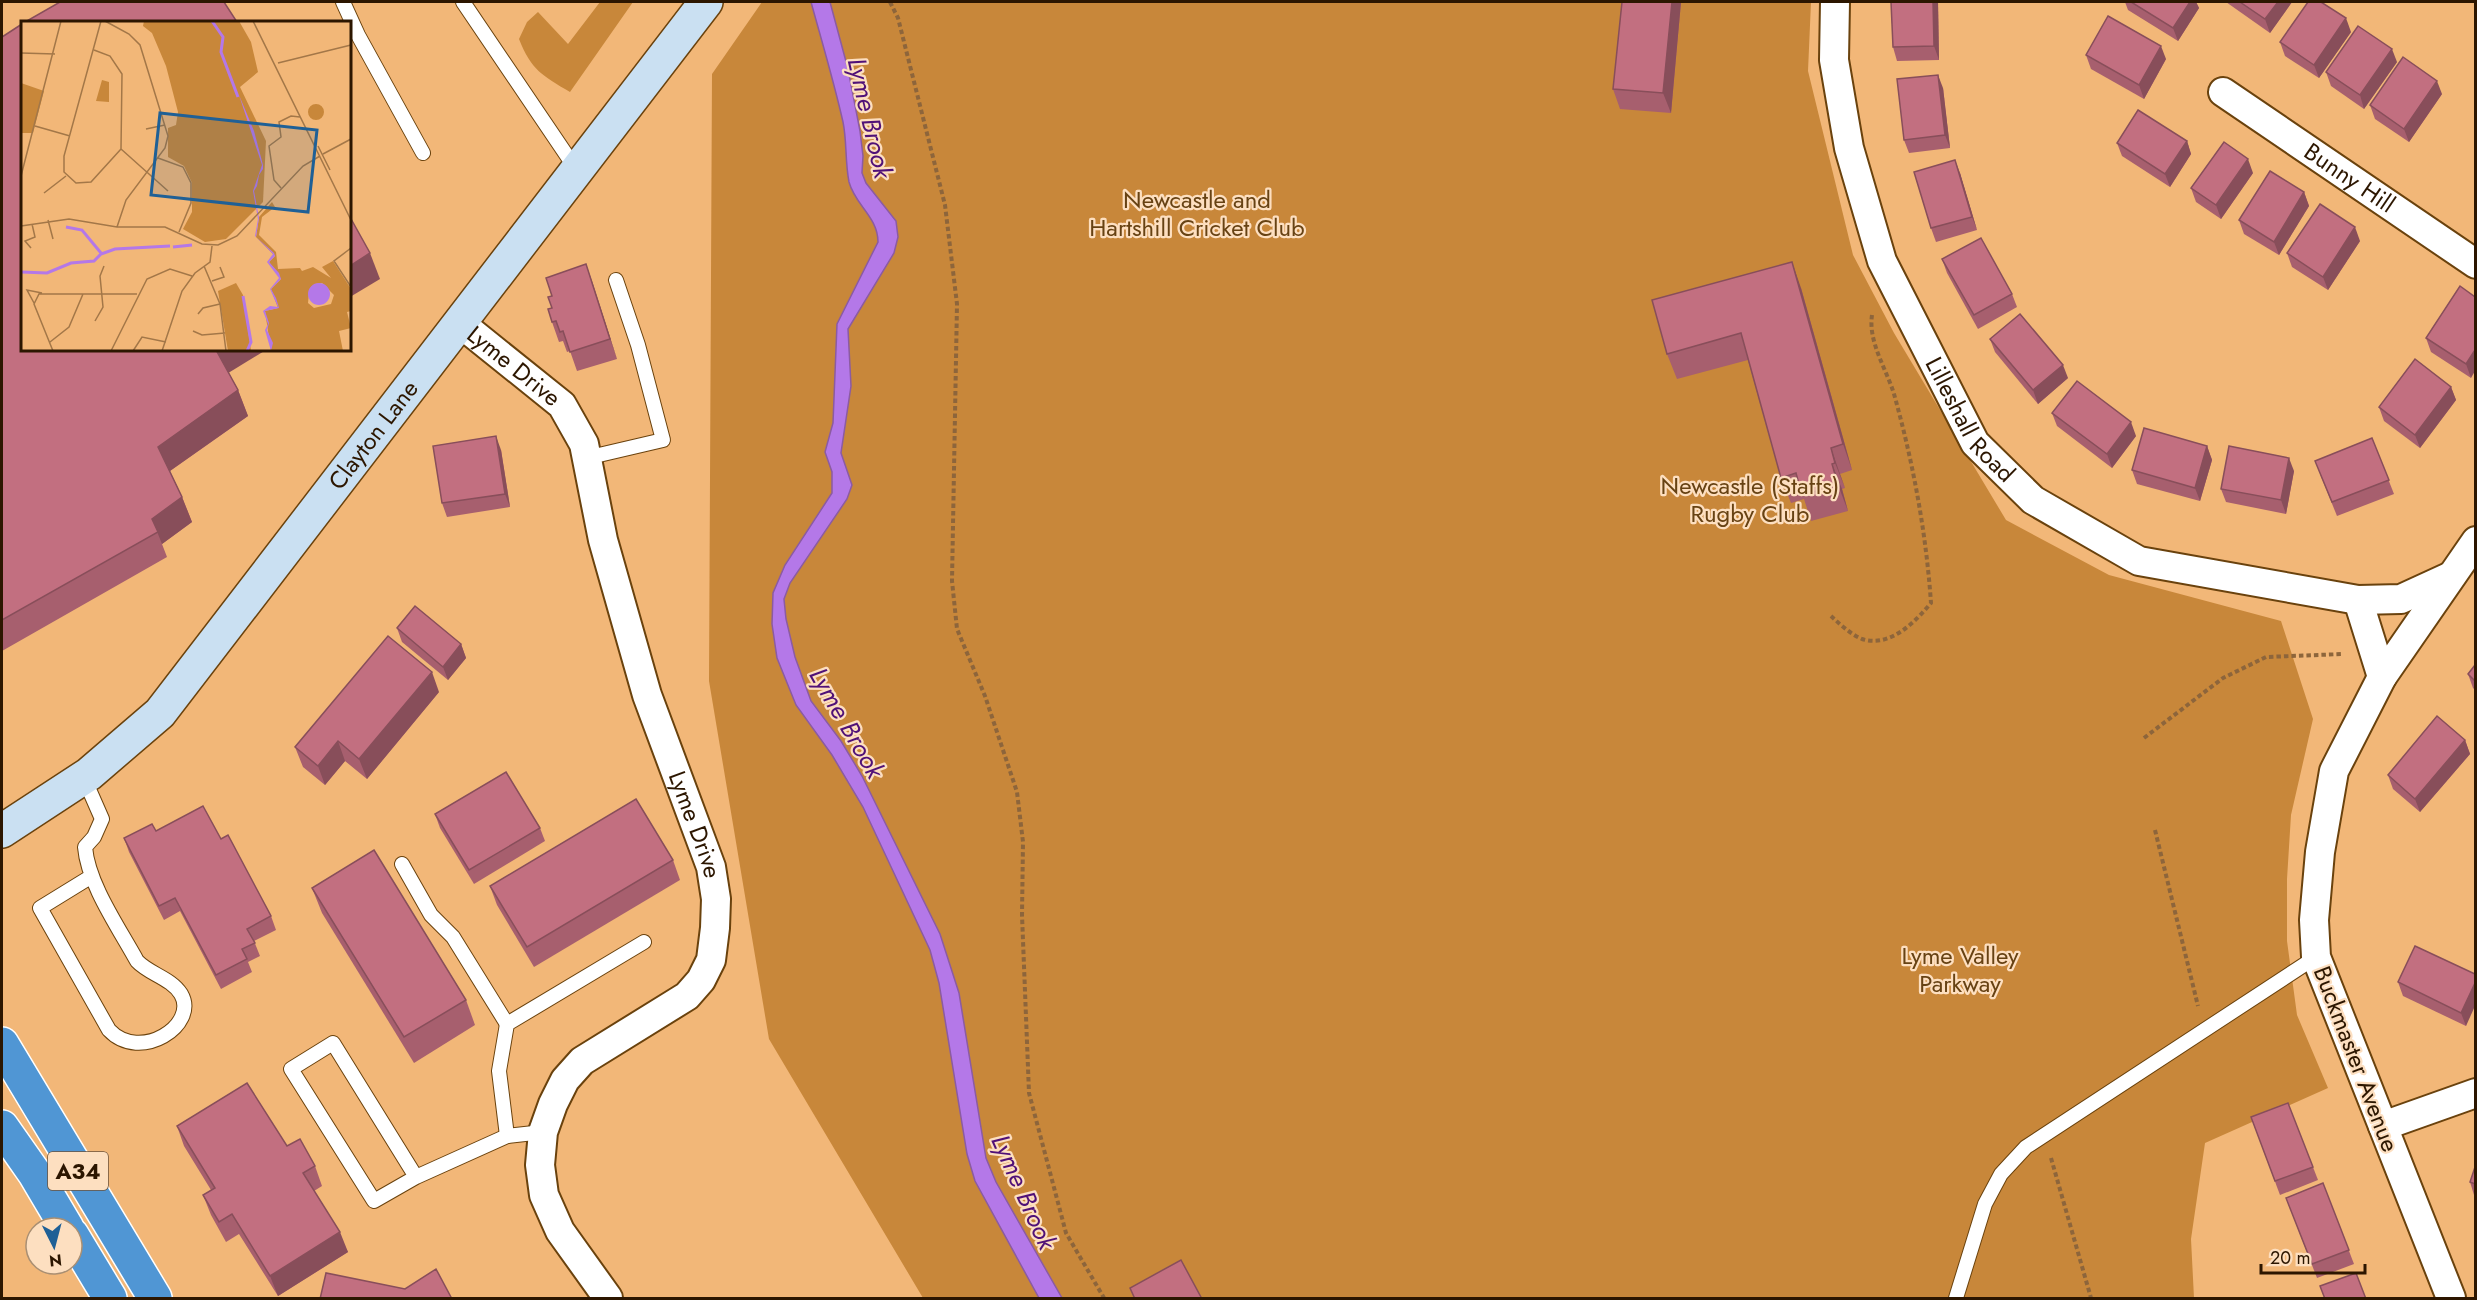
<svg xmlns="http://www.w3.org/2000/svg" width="2477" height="1300" font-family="Jost,sans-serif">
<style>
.green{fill:#c8873a}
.water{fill:#b478e8;stroke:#8b5ba2;stroke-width:1.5}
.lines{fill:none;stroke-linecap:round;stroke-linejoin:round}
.lane-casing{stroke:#6a420d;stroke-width:16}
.street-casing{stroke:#6a420d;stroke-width:32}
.secondary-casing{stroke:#6a420d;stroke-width:36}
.highway-casing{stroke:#fff;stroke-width:36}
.path{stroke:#8d653b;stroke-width:4;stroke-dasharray:4.5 3;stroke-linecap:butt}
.lane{stroke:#fff;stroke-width:14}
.street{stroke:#fff;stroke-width:28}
.secondary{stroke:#cae0f2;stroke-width:33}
.highway{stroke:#5096d4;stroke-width:33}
.wall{fill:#a75f6e}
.shaded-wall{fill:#884e5a}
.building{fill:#c26f80;stroke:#884e5a;stroke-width:1.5}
.labels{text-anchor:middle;stroke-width:4.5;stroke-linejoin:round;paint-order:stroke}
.shield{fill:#fddfc0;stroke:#6b523a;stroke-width:1.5}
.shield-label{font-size:22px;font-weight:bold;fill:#2c1600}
.street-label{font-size:24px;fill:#2c1600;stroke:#fddfc0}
.park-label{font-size:24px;fill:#674213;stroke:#fddfc0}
.water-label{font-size:26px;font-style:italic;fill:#501177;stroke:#fddfc0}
.inset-river{fill:none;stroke:#b478e8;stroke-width:3}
.inset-road{fill:none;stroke:#a37748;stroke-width:1.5}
.view{fill:#1f6096;fill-opacity:0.15;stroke:#1f6096;stroke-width:3}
.inset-edge{fill:none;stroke:#2c1600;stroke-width:3}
</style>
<rect width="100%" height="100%" fill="#f2b778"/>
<g class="green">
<path d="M600,2H633L570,92C543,76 531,70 519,39L527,22L538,12L568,44Z"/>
<polygon points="762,2 1811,2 1808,71 1853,255 1894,333 2006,520 2109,575 2281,621 2313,719 2291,815 2287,879 2287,941 2297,1015 2328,1088 2205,1143 2191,1239 2194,1298 923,1298 769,1039 709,681 712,74"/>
</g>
<path class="water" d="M811,2H830L848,69L860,131L863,156L862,173L866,183L896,221L898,237L894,253L848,329L851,386L841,453L852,485L847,499L790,583L784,599L786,619L795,657L811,701L841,741L862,776L940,934L959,993L986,1158L996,1182L1062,1298H1039L975,1181L967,1154L939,983L930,950L863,807L832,755L796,705L777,658L772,624L773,593L785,565L832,493V472L825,452L833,423L837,324L878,242C878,217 855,205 849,182C845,162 847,141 843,122C834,82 822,42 811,2Z"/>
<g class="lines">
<g class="lane-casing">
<g id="lane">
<polyline points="343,2 358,35 423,153"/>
<polyline points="463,2 576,169"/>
<polyline points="586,458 663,440 638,345 616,280"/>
<path d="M84,778L102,819L94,837L85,847C88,884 119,928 137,961C149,974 171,978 181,994C199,1025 140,1063 109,1030L40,908L92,876"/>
<polyline points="402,864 431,915 453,937 507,1024"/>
<polyline points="543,1132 507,1136 499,1071 507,1024 644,942"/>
<polyline points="416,1177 333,1043 291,1069 374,1201 416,1177 507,1136"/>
<polyline points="1956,1298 1985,1204 2001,1174 2026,1147 2316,957"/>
</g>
</g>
<g class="street-casing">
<g id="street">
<path id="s1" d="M1835,2L1834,60L1849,148L1882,261L1975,443L2033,500L2139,561L2358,600L2401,599L2449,577"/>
<path id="s2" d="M2223,92L2476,264"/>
<path id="s3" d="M460,323L562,405L584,444L603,540L647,695L711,867L716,899L715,928L711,960L701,980L687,996L582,1061L565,1080L553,1104L543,1132L540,1165L544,1195L560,1231L608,1298"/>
<polyline points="2358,600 2382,677"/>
<polyline points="2383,1126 2476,1093"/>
<polyline points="2451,1298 2316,957 2314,920 2320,852 2334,771 2382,677 2476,541"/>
</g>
</g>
<g class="secondary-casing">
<g id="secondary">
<path id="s4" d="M2,831L89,774L160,713L706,2"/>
</g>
</g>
<g class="highway-casing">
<g id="highway">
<polyline points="2,1044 155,1298"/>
<polyline points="2,1127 35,1174 67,1228"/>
<polyline points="72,1235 110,1298"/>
</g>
</g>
<g class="path">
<polyline points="890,2 898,18 945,205 957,304 952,581 957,629 985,696 1017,792 1023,842 1022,915 1029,1093 1066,1233 1104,1298"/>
<path d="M1831,616C1840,624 1850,634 1862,639C1890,648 1915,622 1931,603C1926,532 1913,462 1894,394C1886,368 1868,342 1872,315"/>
<polyline points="2144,738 2223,678 2266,657 2343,654"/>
<polyline points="2155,830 2198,1006"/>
<polyline points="2051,1158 2091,1298"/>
</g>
<use href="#lane" class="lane"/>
<use href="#street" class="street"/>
<use href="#secondary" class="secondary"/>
<use href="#highway" class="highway"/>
</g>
<g class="wall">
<polygon points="1622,2 1681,2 1671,113 1620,109 1613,89"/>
<polygon points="1891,2 1938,2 1939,60 1897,61 1893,47"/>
<polygon points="2125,2 2196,2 2199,8 2178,41 2128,10"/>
<polygon points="2226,2 2292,2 2270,33"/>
<polygon points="2351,32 2319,78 2285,56 2280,42"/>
<polygon points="2,37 229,373 238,390 248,416 170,471 182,497 192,522 162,544 167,557 2,651"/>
<polygon points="2086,55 2166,59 2144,99 2091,69"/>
<polygon points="2397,62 2364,109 2331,86 2326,72"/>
<polygon points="1943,88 1950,148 1909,153 1904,140"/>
<polygon points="2442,94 2409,142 2375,119 2370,105"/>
<polygon points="2187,141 2191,154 2170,187 2122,156 2117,143"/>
<polygon points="1960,173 1977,230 1936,242 1931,228"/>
<polygon points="2253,173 2221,219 2196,202 2191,188"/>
<polygon points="2304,192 2309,206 2279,255 2244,234 2239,220"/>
<polygon points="2360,241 2328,290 2292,267 2287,253"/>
<polygon points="1942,259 2012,294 2017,307 1978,329 1947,273"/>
<polygon points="586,264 617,359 577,371 570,351 567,352 563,341 559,342 552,322 552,296"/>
<polygon points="2460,286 2471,378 2431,352 2426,338"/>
<polygon points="1801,288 1852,470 1840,474 1845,488 1842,489 1848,511 1811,521 1804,499 1791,503 1781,478 1748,360 1677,379 1667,354"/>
<polygon points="1990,339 2068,378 2038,404 1995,352"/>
<polygon points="2451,387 2456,400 2420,448 2384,421 2379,407"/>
<polygon points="2052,413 2136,436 2112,468 2057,426"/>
<polygon points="2372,438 2394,494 2337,516 2320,474"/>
<polygon points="2207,446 2212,460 2200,501 2137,484 2132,470"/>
<polygon points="501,450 510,507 447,517 442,503"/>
<polygon points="2294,471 2286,514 2226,502 2221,489"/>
<polygon points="397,628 461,644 466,658 448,680 402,642"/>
<polygon points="2475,665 2475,690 2473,688 2468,674"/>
<polygon points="439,692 367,779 345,761 325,785 303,767 295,747"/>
<polygon points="2465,740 2470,754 2420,812 2393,789 2388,775"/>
<polygon points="435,814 540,828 545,841 474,884 440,828"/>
<polygon points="156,831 221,839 271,916 276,930 254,941 260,956 248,962 252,972 221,989 180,911 164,920 129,852 124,838"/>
<polygon points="673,860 680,880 534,967 497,905 490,886"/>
<polygon points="312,888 466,1000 475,1025 414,1063 322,913"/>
<polygon points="2475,974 2466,1026 2403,996 2398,982"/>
<polygon points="2288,1103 2318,1180 2280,1195 2251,1117"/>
<polygon points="177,1126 287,1146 315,1166 322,1186 314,1191 348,1252 278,1296 239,1234 226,1242 211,1215 203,1195 211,1190 184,1146"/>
<polygon points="2475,1167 2475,1196 2474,1195 2470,1182"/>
<polygon points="2323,1183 2354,1264 2317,1278 2286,1198"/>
</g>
<g class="shaded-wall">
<polygon points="1672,2 1681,2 1671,113 1663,93"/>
<polygon points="1933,2 1938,2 1939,60 1934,46"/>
<polygon points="2190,2 2196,2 2199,8 2178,41 2173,28"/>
<polygon points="2278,2 2292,2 2270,33 2265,19"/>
<polygon points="2346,18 2351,32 2319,78 2314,65"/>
<polygon points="2161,46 2166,59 2144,99 2139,85"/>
<polygon points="2392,49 2397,62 2364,109 2360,95"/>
<polygon points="1938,75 1943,88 1950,148 1945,135"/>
<polygon points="2437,81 2442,94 2409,142 2404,129"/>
<polygon points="2187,141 2191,154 2170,187 2165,174"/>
<polygon points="2248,159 2253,173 2221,219 2216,205"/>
<polygon points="1955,160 1960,173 1977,230 1972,217"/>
<polygon points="2304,192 2309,206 2279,255 2274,242"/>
<polygon points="2355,227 2360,241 2328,290 2323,277"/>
<polygon points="370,253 380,279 350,297 350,266"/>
<polygon points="1792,262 1801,288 1852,470 1843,444"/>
<polygon points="586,264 593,284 617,359 610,339"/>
<polygon points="215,350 266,350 225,375"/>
<polygon points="2475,350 2475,371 2471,378 2466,364"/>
<polygon points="2063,365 2068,378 2038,404 2033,390"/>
<polygon points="2451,387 2456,400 2420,448 2415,435"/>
<polygon points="238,390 248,416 167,473 158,447"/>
<polygon points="2131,422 2136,436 2112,468 2107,454"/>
<polygon points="496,436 501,450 510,507 505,494"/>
<polygon points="2207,446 2212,460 2200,501 2195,488"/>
<polygon points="1831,448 1840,474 1845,488 1835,463"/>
<polygon points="2289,458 2294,471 2286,514 2281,500"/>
<polygon points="1832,464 1842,489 1848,511 1838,485"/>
<polygon points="182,497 192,522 162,544 152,519"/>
<polygon points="461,644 466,658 448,680 443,667"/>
<polygon points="432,672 439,692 367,779 359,759"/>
<polygon points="2465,740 2470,754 2420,812 2415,799"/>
<polygon points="338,741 345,761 325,785 318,766"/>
<polygon points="2475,983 2475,1006 2466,1026 2461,1013"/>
<polygon points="340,1232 348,1252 278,1296 270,1276"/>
</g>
<g class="building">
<polygon points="60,2 224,2 237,22 25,22"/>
<polygon points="1622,2 1672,2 1663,93 1613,89"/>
<polygon points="1891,2 1933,2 1934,46 1893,47"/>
<polygon points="2131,2 2190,2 2173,28"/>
<polygon points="2240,2 2278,2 2265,19"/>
<polygon points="2308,2 2321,2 2346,18 2314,65 2280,42"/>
<polygon points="2108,16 2161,46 2139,85 2086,55"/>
<polygon points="22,24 22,350 216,350 238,390 158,447 182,497 152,519 158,532 2,620 2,37"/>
<polygon points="2358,26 2392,49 2360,95 2326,72"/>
<polygon points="2403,57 2437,81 2404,129 2370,105"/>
<polygon points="1938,75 1945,135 1904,140 1897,79"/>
<polygon points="2138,110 2187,141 2165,174 2117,143"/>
<polygon points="2224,142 2248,159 2216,205 2191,188"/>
<polygon points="1955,160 1972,217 1931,228 1914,172"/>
<polygon points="2270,171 2304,192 2274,242 2239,220"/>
<polygon points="2320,204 2355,227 2323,277 2287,253"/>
<polygon points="350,217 370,253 350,266"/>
<polygon points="1981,238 2012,294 1974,315 1942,259"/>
<polygon points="1792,262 1843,444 1831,448 1835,463 1832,464 1838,485 1802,495 1796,473 1781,478 1741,333 1667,354 1652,300"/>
<polygon points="586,264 610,339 570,352 563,331 560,332 556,321 552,322 548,309 552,308 548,297 552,296 546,278"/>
<polygon points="2460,286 2475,297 2475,350 2466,364 2426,338"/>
<polygon points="2020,314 2063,365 2033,390 1990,339"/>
<polygon points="2415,359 2451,387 2415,435 2379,407"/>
<polygon points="2077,381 2131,422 2107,454 2052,413"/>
<polygon points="2144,428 2207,446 2195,488 2132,470"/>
<polygon points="496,436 505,494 442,503 433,446"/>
<polygon points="2372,438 2389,480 2332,502 2315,461"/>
<polygon points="2229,446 2289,458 2281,500 2221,489"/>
<polygon points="415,606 461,644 443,667 397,628"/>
<polygon points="388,636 432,672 359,759 338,741 318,766 295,747"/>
<polygon points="2475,665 2475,681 2468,674"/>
<polygon points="2437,716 2465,740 2415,799 2388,775"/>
<polygon points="506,772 540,828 469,870 435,814"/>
<polygon points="636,799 673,860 527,947 490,886"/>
<polygon points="203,806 221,839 228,835 271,916 247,929 255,943 242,949 247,959 216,975 175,898 159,906 124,838 152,824 156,831"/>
<polygon points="374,850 466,1000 404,1037 312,888"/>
<polygon points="2415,946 2475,974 2475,983 2461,1013 2398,982"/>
<polygon points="247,1083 287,1146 300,1139 315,1166 303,1173 340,1232 270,1276 232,1214 219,1222 203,1195 215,1188 177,1126"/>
<polygon points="2288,1103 2313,1167 2275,1181 2251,1117"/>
<polygon points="2475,1167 2475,1184 2470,1182"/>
<polygon points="2323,1183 2349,1250 2312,1264 2286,1198"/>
<polygon points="1181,1260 1202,1299 1135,1299 1130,1288"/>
<polygon points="436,1269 452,1299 320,1299 326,1273 405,1289"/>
<polygon points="2356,1273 2366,1299 2325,1299 2320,1286"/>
</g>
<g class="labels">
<rect class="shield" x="48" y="1152" width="60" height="38" rx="4.5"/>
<g class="shield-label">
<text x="78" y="1179">A34</text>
</g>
<g class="street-label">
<text dy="8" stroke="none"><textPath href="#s2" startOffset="153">Bunny Hill</textPath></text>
<text dy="8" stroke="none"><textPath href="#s3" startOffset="69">Lyme Drive</textPath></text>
<text dy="8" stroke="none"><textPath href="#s1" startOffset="447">Lilleshall Road</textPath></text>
<text dy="8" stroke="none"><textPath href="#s4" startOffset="548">Clayton Lane</textPath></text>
<text dy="8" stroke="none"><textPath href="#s3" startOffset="573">Lyme Drive</textPath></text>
<text transform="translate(2356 1059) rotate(69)" y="8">Buckmaster Avenue</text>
</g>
<g class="park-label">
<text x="1197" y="208">Newcastle and<tspan x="1197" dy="28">Hartshill Cricket Club</tspan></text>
<text x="1750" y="494">Newcastle (Staffs)<tspan x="1750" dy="28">Rugby Club</tspan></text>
<text x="1960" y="964">Lyme Valley<tspan x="1960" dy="28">Parkway</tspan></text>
</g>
<g class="water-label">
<text transform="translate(870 118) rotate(77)" y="9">Lyme Brook</text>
<text transform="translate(847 723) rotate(60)" y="9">Lyme Brook</text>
<text transform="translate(1024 1192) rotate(66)" y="9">Lyme Brook</text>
</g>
</g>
<g transform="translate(21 21)">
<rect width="330" height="330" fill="#f2b778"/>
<path d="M123,0H218L230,21L237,51L219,66L245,120L242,181L205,218L184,221L162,208L171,191V162L163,145L147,136V107L155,104L157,91L145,45L131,12L122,5ZM81,59L88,61V81L75,80ZM0,62L23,70L12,112H0ZM287 91a8 8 0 1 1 16 0a8 8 0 1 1-16 0ZM251,181L254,186L241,196L238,214L255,231L257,248L279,247L281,250L292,246L310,257L301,246L312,240L330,268V290L326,291L330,307L318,310L322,330H250L244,290L257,287L250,268L260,258L248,241L254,235L235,216L238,196ZM301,262L313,274L310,283L293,287L287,282L288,272L294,263ZM215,262L222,274L230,330H207L197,270Z" fill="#c8873a" fill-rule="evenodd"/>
<path d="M218,74L233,110L242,144V148L238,154L236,165L233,170L238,197L235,216L253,232L254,235L248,241L258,252L260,258L250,268L255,277L258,287L244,290L248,302L246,309L252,322L250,330L244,309L247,303L242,290L249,285L257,286L249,268L258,257L246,241L252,233L234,215L237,198L232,170L241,144ZM287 273a11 11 0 1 1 22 0a11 11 0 1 1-22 0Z" fill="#b478e8"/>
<path class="inset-river" d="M191,0L202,16L200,31L217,76M45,206L61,209L80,232M152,226L171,224M0,251L26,252L50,242L73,240L80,233L94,228L149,225M222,275L230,321L226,330"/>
<path class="inset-road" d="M80,0L43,135V151L55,162L70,161L100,128M84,0L108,13L119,24L147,115L144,127L105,179L96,206M232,0L330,199M73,29L89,35L101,53L100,128L147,170M0,32L34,33M257,42L330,24M14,105L49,115M125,108L144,104M297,125L309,149M302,133L330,118M137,137L162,146L170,162V182L158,211M0,155L40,0M260,167L253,159L248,125L260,116L258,101L270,95L279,96M23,172L45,155M27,199L32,218M0,205L48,198L96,206H144L181,223L197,224L216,215L282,145L299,135M10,227L4,220L14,216L11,203M330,227L313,240L330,266M183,245L199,283L205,330M191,260L203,256L199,246M13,282L6,269L21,272M177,293L182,287L199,283M74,300L82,286L79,255L83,245M172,310L181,314L204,312M29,321L48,306L62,273M32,330L13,283L18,273H116M90,330L126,258L149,248L171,255M112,330L121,316L145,321M141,330L161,270L174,252L189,241L191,225"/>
<path class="view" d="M139,92L296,109L287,191L130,174Z"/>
<rect width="330" height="330" class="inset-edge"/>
</g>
<rect width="2477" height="1300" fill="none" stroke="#2c1600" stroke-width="6"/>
<g transform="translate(54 1246) rotate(174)"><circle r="28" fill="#fddfc0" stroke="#a98f73" stroke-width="1.5"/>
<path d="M0-4.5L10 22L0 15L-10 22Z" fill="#1f6096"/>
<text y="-9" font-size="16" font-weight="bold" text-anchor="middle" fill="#2c1600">N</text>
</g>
<path d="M2261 1264v9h104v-9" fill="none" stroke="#2c1600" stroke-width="3"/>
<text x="2270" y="1264" font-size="18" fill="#2c1600" stroke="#fddfc0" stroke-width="4.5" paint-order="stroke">20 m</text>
</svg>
